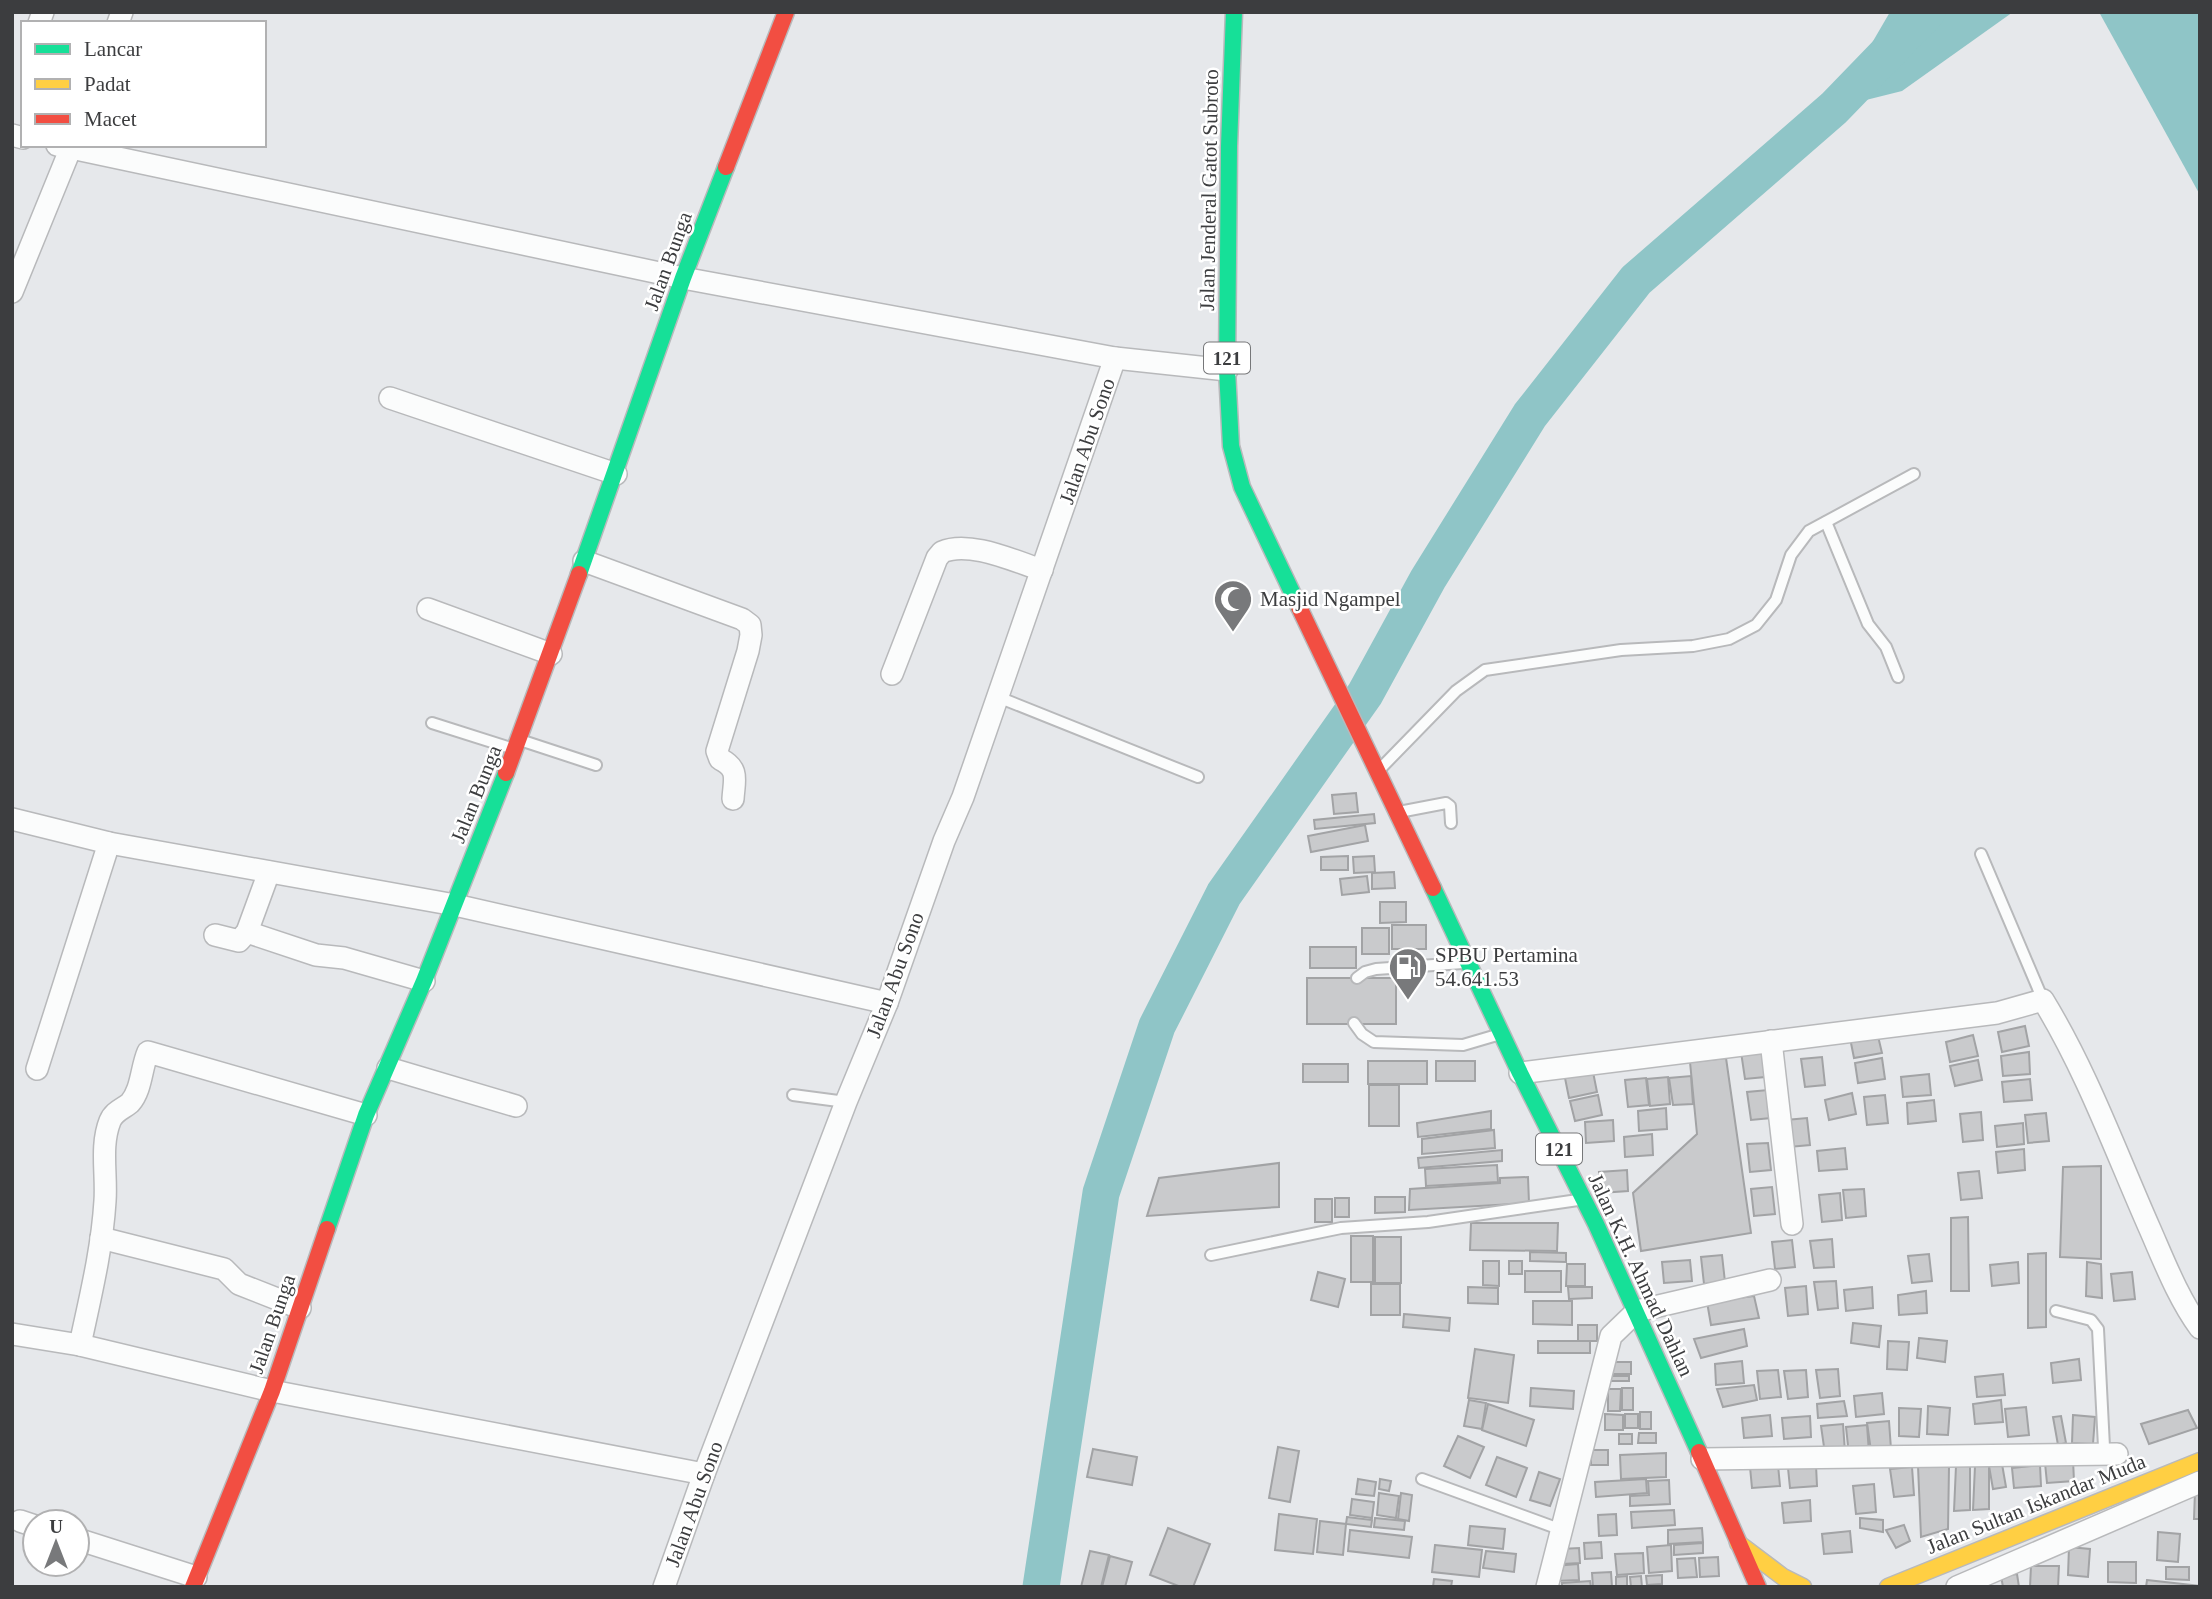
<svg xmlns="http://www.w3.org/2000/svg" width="2212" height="1599" font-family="Georgia,serif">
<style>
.water{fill:#8fc5c7}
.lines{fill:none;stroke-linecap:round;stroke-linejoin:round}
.river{stroke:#8fc5c7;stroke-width:37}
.building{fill:#c9cacc;stroke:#a2a3a5;stroke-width:2}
.lane-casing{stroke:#b8b9bb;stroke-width:14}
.street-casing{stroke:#b8b9bb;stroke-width:24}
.fast-casing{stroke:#b8b9bb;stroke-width:19}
.slow-casing{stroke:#b8b9bb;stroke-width:19}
.jam-casing{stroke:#b8b9bb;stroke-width:19}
.lane{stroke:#fbfcfc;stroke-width:10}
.street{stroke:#fbfcfc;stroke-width:21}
.fast{stroke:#16e098;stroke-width:16}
.slow{stroke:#ffcf43;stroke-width:16}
.jam{stroke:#f24e42;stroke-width:16}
.labels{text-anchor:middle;stroke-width:5;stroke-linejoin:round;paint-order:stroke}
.shield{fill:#fff;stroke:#767779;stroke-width:2}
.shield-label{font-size:19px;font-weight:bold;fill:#3c3d3f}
.street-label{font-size:21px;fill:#3c3d3f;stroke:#fff}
.poi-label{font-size:21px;fill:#3c3d3f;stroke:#fff;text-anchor:start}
</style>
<rect width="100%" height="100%" fill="#e6e8eb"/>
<g class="water">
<polygon points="1890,12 2013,12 1902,91 1834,108"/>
<polygon points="2099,12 2200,12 2200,195"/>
</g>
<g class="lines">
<polyline class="river" points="1041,1587 1101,1193 1157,1026 1224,894 1365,694 1428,579 1530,415 1636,280 1834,108 1927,12"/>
</g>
<g class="building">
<polygon points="1356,793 1358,812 1334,814 1332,795"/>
<polygon points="1374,814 1375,823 1315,829 1314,820"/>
<polygon points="1365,825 1368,841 1311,852 1308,836"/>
<polygon points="1348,856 1348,870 1321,870 1321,857"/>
<polygon points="1374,856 1375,872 1354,873 1353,857"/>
<polygon points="1394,872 1395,888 1372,889 1372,873"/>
<polygon points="1367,876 1369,892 1342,895 1340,879"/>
<polygon points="1380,902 1406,902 1406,922 1380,923"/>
<rect x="1392" y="925" width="34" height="24"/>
<rect x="1362" y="928" width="27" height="26"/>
<rect x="1310" y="947" width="46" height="21"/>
<rect x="1307" y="978" width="89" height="46"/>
<polygon points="2025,1026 2029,1046 2002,1052 1998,1032"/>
<polygon points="1877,1032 1882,1053 1854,1058 1850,1038"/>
<polygon points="1973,1035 1978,1056 1950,1062 1946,1042"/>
<polygon points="1763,1050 1765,1077 1745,1079 1741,1052"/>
<polygon points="2029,1052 2030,1074 2003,1076 2001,1056"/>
<polygon points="1822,1057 1825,1085 1805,1087 1801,1059"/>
<polygon points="1726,1058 1751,1233 1641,1251 1633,1193 1697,1134 1690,1062"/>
<polygon points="1882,1058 1885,1079 1858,1083 1855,1063"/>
<polygon points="1978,1060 1982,1080 1955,1086 1950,1066"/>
<rect x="1368" y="1061" width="59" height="23"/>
<rect x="1436" y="1061" width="39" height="20"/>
<rect x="1303" y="1064" width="45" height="18"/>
<polygon points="1593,1072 1597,1092 1569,1098 1565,1078"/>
<polygon points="1929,1074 1931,1095 1903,1097 1901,1077"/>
<polygon points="1691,1076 1693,1104 1673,1105 1669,1078"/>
<polygon points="1668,1077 1670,1104 1650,1106 1647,1079"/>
<polygon points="1646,1078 1649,1105 1628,1107 1625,1080"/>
<polygon points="2030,1079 2032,1100 2004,1102 2002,1082"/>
<rect x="1369" y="1085" width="30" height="41"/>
<polygon points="1768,1090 1771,1118 1751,1120 1747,1092"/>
<polygon points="1852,1093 1856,1114 1829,1120 1825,1100"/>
<polygon points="1598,1095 1602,1115 1575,1121 1570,1101"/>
<polygon points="1885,1095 1888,1123 1867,1125 1864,1097"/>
<polygon points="1934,1100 1936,1121 1908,1124 1907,1103"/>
<polygon points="1666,1108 1667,1129 1639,1131 1638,1111"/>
<polygon points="1491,1111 1491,1129 1418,1137 1417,1123"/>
<polygon points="1981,1112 1983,1140 1963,1142 1960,1114"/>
<polygon points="2046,1113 2049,1141 2028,1143 2025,1115"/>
<polygon points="1807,1118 1810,1145 1789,1147 1786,1120"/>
<polygon points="1613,1120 1614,1141 1586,1143 1585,1122"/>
<polygon points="2023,1123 2024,1144 1997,1147 1995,1126"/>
<polygon points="1494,1130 1495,1148 1422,1154 1422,1139"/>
<polygon points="1652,1134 1653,1155 1625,1157 1624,1137"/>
<polygon points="1768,1143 1771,1170 1750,1172 1747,1144"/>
<polygon points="1845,1148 1847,1169 1819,1171 1817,1151"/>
<polygon points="2024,1149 2025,1170 1998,1173 1996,1152"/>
<polygon points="1502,1150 1502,1161 1419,1168 1418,1158"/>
<polygon points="1279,1163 1279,1207 1147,1216 1159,1178"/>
<polygon points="1497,1165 1498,1182 1426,1186 1425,1169"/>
<polygon points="2101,1166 2101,1259 2060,1257 2063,1167"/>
<polygon points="1627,1170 1628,1191 1601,1193 1599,1172"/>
<polygon points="1979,1171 1982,1198 1961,1200 1958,1173"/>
<polygon points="1528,1177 1529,1203 1409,1210 1410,1189 1500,1183 1500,1178"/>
<polygon points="1772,1187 1775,1214 1754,1216 1751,1189"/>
<polygon points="1864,1189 1866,1216 1846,1218 1843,1190"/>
<polygon points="1840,1193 1842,1220 1822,1222 1819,1195"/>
<polygon points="1375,1197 1405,1197 1405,1212 1375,1213"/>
<rect x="1335" y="1198" width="14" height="19"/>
<rect x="1315" y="1199" width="17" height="23"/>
<polygon points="1968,1217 1969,1291 1951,1291 1951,1218"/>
<polygon points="1471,1223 1558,1223 1557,1251 1470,1250"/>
<rect x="1351" y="1236" width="22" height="46"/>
<rect x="1375" y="1237" width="26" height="46"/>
<polygon points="1832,1239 1834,1267 1814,1268 1810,1241"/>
<polygon points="1792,1240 1795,1267 1775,1269 1772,1242"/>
<polygon points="1530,1252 1566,1253 1566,1262 1530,1261"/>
<polygon points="2046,1253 2046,1327 2028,1328 2028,1254"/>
<polygon points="1929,1254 1932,1281 1912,1283 1908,1256"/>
<polygon points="1722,1255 1725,1282 1704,1284 1701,1257"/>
<polygon points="1690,1260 1692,1281 1664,1283 1662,1262"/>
<polygon points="1483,1261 1499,1261 1499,1286 1483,1285"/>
<rect x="1509" y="1261" width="13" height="13"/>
<polygon points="2018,1262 2019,1283 1992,1286 1990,1265"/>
<polygon points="2087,1262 2101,1264 2102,1298 2086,1296"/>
<polygon points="1567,1264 1585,1264 1585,1286 1566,1286"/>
<rect x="1525" y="1271" width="36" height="21"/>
<polygon points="1318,1272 1345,1279 1338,1307 1311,1300"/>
<polygon points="2132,1272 2135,1299 2114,1301 2111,1274"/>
<polygon points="1836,1281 1838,1308 1818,1310 1814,1282"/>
<rect x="1371" y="1284" width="29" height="31"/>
<polygon points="1806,1286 1808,1314 1788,1316 1785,1288"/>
<polygon points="1468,1287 1498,1288 1498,1304 1468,1303"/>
<polygon points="1568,1287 1592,1287 1592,1298 1569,1299"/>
<polygon points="1872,1287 1873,1308 1846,1311 1844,1290"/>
<polygon points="1926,1291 1927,1313 1899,1315 1898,1295"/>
<polygon points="1754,1296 1759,1318 1711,1325 1707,1302"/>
<polygon points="1533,1301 1572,1301 1572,1325 1533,1324"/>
<polygon points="1404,1314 1450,1318 1449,1331 1403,1327"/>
<polygon points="1853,1323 1881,1326 1879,1347 1851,1343"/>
<rect x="1578" y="1325" width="19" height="16"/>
<polygon points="1744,1329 1747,1346 1701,1358 1694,1339"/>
<polygon points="1919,1338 1947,1341 1945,1362 1917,1358"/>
<rect x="1538" y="1341" width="52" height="12"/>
<polygon points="1888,1341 1909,1342 1907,1370 1887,1369"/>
<polygon points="1475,1349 1514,1355 1508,1403 1468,1398"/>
<polygon points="2079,1359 2081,1380 2053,1383 2051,1363"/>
<polygon points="1742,1361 1744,1383 1716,1385 1715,1364"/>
<polygon points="1606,1362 1631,1362 1631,1374 1605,1374"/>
<polygon points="1838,1369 1840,1396 1820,1398 1816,1370"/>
<polygon points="1778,1370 1781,1397 1760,1399 1757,1371"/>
<polygon points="1806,1370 1808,1397 1788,1399 1784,1371"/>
<polygon points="2003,1374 2005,1395 1977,1397 1975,1377"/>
<rect x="1606" y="1376" width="23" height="5"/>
<polygon points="1754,1385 1757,1400 1723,1407 1717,1389"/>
<polygon points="1531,1388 1574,1391 1573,1409 1530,1406"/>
<rect x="1622" y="1388" width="11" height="22"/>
<polygon points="1608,1389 1621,1389 1620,1411 1608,1411"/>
<polygon points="1882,1393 1884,1414 1856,1417 1854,1396"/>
<polygon points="1469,1400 1486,1403 1482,1429 1464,1426"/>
<polygon points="2001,1400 2003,1422 1975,1424 1973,1404"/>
<polygon points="1844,1401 1847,1416 1818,1418 1817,1404"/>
<polygon points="1488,1404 1534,1420 1526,1446 1482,1430"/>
<polygon points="1928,1406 1950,1408 1948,1435 1927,1434"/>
<polygon points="2026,1407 2029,1435 2008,1437 2005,1409"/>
<polygon points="1899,1408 1921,1409 1919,1437 1899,1436"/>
<polygon points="2188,1410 2197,1428 2149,1444 2141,1424"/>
<rect x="1640" y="1412" width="11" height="17"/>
<polygon points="1605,1414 1623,1415 1623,1430 1605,1430"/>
<rect x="1625" y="1414" width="13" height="14"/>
<polygon points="1770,1415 1772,1436 1744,1438 1742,1418"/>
<polygon points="2073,1415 2095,1417 2093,1444 2072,1443"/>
<polygon points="1810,1416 1811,1437 1784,1439 1782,1418"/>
<polygon points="2061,1416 2066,1443 2058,1445 2053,1417"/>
<polygon points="1889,1421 1891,1449 1871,1451 1867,1423"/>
<polygon points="1843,1424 1845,1452 1825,1454 1821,1426"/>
<polygon points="1867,1425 1869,1453 1849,1455 1846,1427"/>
<polygon points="1639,1433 1656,1433 1656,1443 1638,1443"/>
<rect x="1619" y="1434" width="13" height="10"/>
<polygon points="1458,1436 1484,1447 1470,1478 1444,1466"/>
<polygon points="1278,1447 1299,1451 1290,1502 1269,1498"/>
<polygon points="1093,1449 1137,1457 1132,1485 1087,1477"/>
<rect x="1591" y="1450" width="17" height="15"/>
<polygon points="1666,1453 1666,1477 1621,1479 1620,1455"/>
<polygon points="1497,1457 1527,1468 1516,1497 1486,1485"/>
<polygon points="2073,1460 2074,1481 2047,1483 2045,1463"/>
<polygon points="2002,1464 2006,1487 1993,1489 1989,1466"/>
<polygon points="1778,1465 1780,1486 1752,1488 1750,1467"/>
<polygon points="1816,1465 1817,1486 1790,1488 1788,1468"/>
<polygon points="1989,1465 1989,1509 1973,1510 1975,1466"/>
<polygon points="2040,1465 2041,1486 2014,1488 2012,1468"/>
<polygon points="1918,1466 1949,1467 1948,1529 1921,1537"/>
<polygon points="1956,1466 1970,1466 1970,1510 1954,1511"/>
<polygon points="1912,1467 1914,1495 1894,1497 1890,1469"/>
<polygon points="1539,1472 1560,1479 1550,1506 1530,1500"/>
<polygon points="1358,1479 1376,1482 1374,1496 1356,1494"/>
<polygon points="1380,1479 1391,1481 1389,1491 1379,1489"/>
<polygon points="1646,1479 1647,1493 1596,1497 1595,1482"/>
<polygon points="1669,1480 1670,1504 1630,1506 1630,1496 1649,1495 1648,1481"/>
<polygon points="1874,1484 1876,1512 1856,1514 1853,1486"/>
<polygon points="2195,1491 2200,1491 2200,1519 2194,1519"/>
<polygon points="1379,1493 1399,1496 1396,1518 1377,1515"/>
<polygon points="1401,1493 1412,1495 1409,1521 1398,1519"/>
<polygon points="1352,1499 1374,1502 1372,1518 1350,1515"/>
<polygon points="1810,1500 1811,1521 1784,1523 1782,1503"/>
<polygon points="1674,1510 1675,1525 1632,1528 1631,1512"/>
<polygon points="1279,1514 1317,1519 1313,1554 1275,1550"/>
<polygon points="1616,1514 1617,1535 1599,1536 1598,1515"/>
<polygon points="1347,1517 1372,1520 1371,1527 1346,1524"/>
<polygon points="1375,1518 1405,1521 1404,1530 1374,1527"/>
<polygon points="1860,1518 1883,1520 1883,1532 1860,1528"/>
<polygon points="1320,1521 1346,1524 1343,1555 1317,1552"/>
<polygon points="1904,1525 1910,1541 1896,1548 1886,1530"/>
<polygon points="1470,1526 1505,1529 1503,1549 1468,1545"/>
<polygon points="1168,1528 1210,1544 1193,1587 1181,1587 1150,1575"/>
<polygon points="1702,1528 1703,1542 1668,1544 1668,1530"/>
<polygon points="1350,1530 1412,1537 1409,1558 1348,1551"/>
<polygon points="1850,1531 1852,1552 1824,1554 1822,1534"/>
<polygon points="2158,1532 2180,1534 2178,1562 2157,1560"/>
<polygon points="1601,1542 1602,1558 1585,1559 1584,1543"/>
<polygon points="1703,1543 1703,1553 1674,1555 1674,1545"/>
<polygon points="1435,1545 1482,1550 1479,1577 1432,1572"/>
<polygon points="1671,1545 1672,1571 1649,1573 1647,1547"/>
<polygon points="2069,1547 2090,1549 2088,1577 2068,1575"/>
<polygon points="1579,1548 1580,1563 1562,1564 1561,1549"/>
<polygon points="1090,1551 1109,1555 1101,1587 1081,1587"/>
<polygon points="1486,1551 1516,1554 1514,1572 1483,1568"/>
<polygon points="1643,1553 1644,1573 1617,1575 1615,1554"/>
<polygon points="1110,1556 1132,1562 1125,1587 1102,1587"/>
<polygon points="1718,1557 1719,1576 1700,1577 1699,1558"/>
<polygon points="1695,1558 1697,1577 1678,1578 1677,1559"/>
<polygon points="2108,1562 2136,1562 2136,1583 2108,1582"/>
<polygon points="1578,1564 1579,1580 1555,1581 1554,1566"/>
<polygon points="2031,1566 2059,1566 2058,1587 2030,1587"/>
<polygon points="2166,1567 2189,1567 2189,1580 2166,1579"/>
<polygon points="1611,1572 1612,1587 1593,1587 1592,1573"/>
<polygon points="2017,1574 2019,1587 2003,1587 2001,1576"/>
<polygon points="1662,1575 1662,1584 1647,1585 1646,1576"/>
<polygon points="1627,1576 1627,1587 1616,1587 1616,1577"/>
<polygon points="1641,1576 1642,1587 1631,1587 1630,1577"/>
<polygon points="1434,1579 1452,1581 1451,1587 1433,1587"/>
<polygon points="2147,1580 2200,1586 2200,1587 2146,1587"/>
<polygon points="1590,1581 1591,1587 1562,1587 1562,1583"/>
</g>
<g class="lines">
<g class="lane-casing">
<g id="lane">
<polyline points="1826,522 1868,624 1886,647 1898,677"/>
<polyline points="998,697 1198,777"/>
<polyline points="432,723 514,749"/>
<polyline points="523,741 596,765"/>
<polyline points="1381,768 1456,691 1485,670 1621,650 1693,646 1729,639 1756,625 1776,600 1791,555 1809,531 1914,474"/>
<polyline points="1399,812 1446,803 1450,806 1451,823"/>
<polyline points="1981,854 2043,1000"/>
<polyline points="1357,978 1365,972 1376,969 1463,963"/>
<polyline points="1354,1023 1362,1034 1374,1042 1463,1045 1497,1035"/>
<polyline points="793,1095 846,1102"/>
<polyline points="1211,1255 1341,1228 1428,1222 1578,1200"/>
<polyline points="2056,1311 2091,1320 2098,1329 2104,1447 2102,1455"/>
<polyline points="1422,1479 1562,1530"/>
</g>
</g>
<g class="street-casing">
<g id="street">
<polyline points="39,23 43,12"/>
<polyline points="118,23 122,12"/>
<polyline points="12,135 23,138"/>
<polyline points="57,145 683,278 1115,358 1227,370"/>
<polyline points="12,292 72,145"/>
<polyline points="390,398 616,474"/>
<path d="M584,561L742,619L750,625L751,635L748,651L717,751L720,759C740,769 734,780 733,799"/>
<polyline points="428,609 551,654"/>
<path d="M892,674L937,558L942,552C969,540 1014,561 1042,570"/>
<polyline points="12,819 109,843 455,905 887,1003"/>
<polyline points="247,932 316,955 344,958 424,981"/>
<polyline points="215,935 239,941 247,932 269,872"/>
<polyline points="1771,1041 1792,1224"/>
<polyline points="388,1068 516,1106"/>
<polyline points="37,1069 109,843"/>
<path d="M1520,1073L1997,1013L2043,1000C2087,1072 2115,1150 2149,1227C2164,1261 2178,1298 2200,1328"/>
<polyline points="101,1238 224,1269 239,1284 300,1308"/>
<polyline points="12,1334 80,1345 272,1391 704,1474"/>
<path d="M80,1345C90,1298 102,1250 105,1201C107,1175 100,1146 110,1121C114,1111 123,1109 130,1103C142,1089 141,1068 148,1052L366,1115"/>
<polyline points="1702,1459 2117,1454"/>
<polyline points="20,1521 35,1526"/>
<polyline points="77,1539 196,1577"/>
<polyline points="664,1587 704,1474 846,1102 887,1003 944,841 963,797 1115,358"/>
<polyline points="1547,1587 1611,1336 1637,1311 1770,1280"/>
<polyline points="1957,1587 2200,1482"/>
</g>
</g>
<g class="fast-casing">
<g id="fast">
<polyline points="1234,12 1229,146 1227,370 1231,446 1242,487 1299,607"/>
<polyline points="579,574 683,278 726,167"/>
<polyline points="1433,888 1520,1073 1596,1224 1699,1452"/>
<polyline points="327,1229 366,1115 424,981 506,773"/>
</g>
</g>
<g class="slow-casing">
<g id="slow">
<polyline points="1738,1543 1783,1577 1803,1587"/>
<polyline points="1888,1587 2200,1461"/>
</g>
</g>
<g class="jam-casing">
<g id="jam">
<polyline points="726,167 786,12"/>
<polyline points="1299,607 1433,888"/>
<polyline points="506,773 579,574"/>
<polyline points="1699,1452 1758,1587"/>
<polyline points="193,1587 272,1391 327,1229"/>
</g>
</g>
<use href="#lane" class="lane"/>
<use href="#street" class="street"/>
<use href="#fast" class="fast"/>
<use href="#slow" class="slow"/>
<use href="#jam" class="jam"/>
</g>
<defs>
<g id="mosque-pin" transform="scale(2.0125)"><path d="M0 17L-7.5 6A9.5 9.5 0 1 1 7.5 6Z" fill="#78797b" stroke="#fff"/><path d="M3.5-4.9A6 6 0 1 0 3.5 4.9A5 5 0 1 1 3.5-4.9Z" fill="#fff"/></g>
<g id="fuel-pin" transform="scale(2.0125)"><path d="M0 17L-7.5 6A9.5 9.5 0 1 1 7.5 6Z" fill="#78797b" stroke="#fff"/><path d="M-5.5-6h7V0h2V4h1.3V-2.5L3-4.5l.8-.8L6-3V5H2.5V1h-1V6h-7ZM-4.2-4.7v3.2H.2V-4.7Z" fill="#fff"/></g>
</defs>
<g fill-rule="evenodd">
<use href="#mosque-pin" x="1233" y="599"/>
<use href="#fuel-pin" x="1408" y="967"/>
</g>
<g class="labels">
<g class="shield">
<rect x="1204" y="342.5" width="46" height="31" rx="5"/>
<rect x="1536" y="1133.5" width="46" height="31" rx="5"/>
</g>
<g class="shield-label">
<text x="1227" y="365">121</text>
<text x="1559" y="1156">121</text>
</g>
<g class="street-label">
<text transform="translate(1209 190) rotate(-89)" y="7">Jalan Jenderal Gatot Subroto</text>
<text transform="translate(668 261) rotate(-70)" y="7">Jalan Bunga</text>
<text transform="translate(1087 441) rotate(-71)" y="7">Jalan Abu Sono</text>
<text transform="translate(476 794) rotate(-68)" y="7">Jalan Bunga</text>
<text transform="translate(895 975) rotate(-70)" y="7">Jalan Abu Sono</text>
<text transform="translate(1641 1275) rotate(65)" y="7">Jalan K.H. Ahmad Dahlan</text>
<text transform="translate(272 1324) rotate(-71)" y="7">Jalan Bunga</text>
<text transform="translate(694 1504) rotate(-70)" y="7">Jalan Abu Sono</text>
<text transform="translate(2036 1504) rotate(-22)" y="7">Jalan Sultan Iskandar Muda</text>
</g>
<g class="poi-label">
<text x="1260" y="606">Masjid Ngampel</text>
<text x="1435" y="962">SPBU Pertamina<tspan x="1435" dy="24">54.641.53</tspan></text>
</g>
</g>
<rect width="2212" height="1599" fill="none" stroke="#3c3d3f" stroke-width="28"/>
<rect x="21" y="21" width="245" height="126" fill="#ffffff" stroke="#b1b1b2" stroke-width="2"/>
<rect x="35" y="44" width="35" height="10" fill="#16e098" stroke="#b1b1b2" stroke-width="2"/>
<text x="84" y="56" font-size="21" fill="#3c3d3f">Lancar</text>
<rect x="35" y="79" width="35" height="10" fill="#ffcf43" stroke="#b1b1b2" stroke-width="2"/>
<text x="84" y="91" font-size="21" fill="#3c3d3f">Padat</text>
<rect x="35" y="114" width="35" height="10" fill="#f24e42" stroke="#b1b1b2" stroke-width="2"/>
<text x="84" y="126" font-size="21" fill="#3c3d3f">Macet</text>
<g transform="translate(56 1543)"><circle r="33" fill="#ffffff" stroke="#b1b1b2" stroke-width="2"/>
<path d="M0-5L12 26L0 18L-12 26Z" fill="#78797b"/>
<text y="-10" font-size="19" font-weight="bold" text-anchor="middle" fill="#3c3d3f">U</text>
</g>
</svg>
